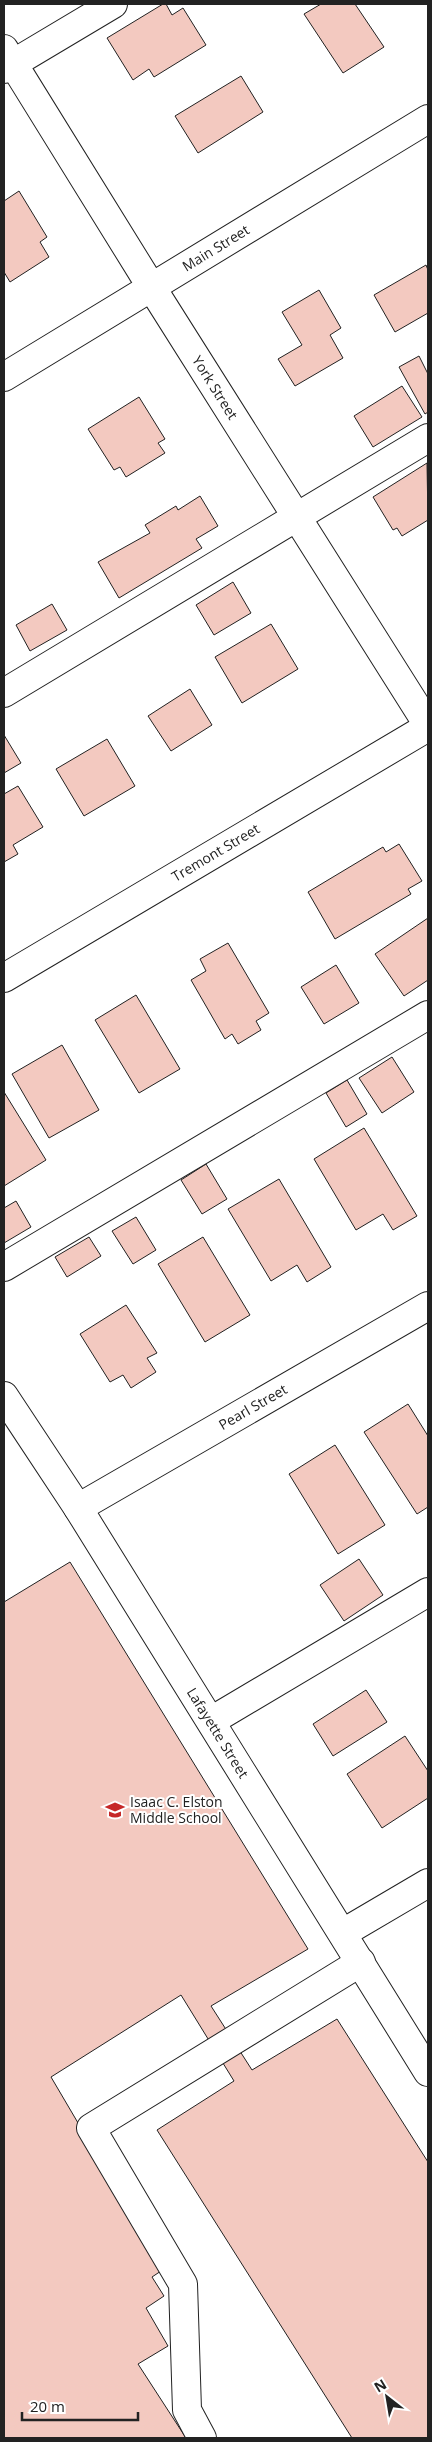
<svg xmlns="http://www.w3.org/2000/svg" width="432" height="2442" font-family="'Open Sans',sans-serif">
<style>
.building{fill:#f3c9c0;stroke:#222}
.lines{fill:none;stroke-linecap:round;stroke-linejoin:round}
.minor-casing{stroke:#222;stroke-width:30}
.minor{stroke:#fff;stroke-width:28}
.labels{text-anchor:middle;stroke-width:4;stroke-linejoin:round;paint-order:stroke}
.street-label{font-size:14px;fill:#222;stroke:#fff}
.poi-label{font-size:14px;fill:#222;stroke:#fff;text-anchor:start}
</style>
<rect width="100%" height="100%" fill="#fff"/>
<g class="building">
<polygon points="163,4 166,4 172,15 183,8 206,45 154,77 149,69 133,80 107,38"/>
<polygon points="321,4 355,4 384,47 343,73 304,14"/>
<polygon points="241,76 263,112 198,153 175,116"/>
<polygon points="19,191 47,237 40,242 49,257 10,282 4,272 4,201"/>
<polygon points="426,265 428,270 428,313 395,332 374,295"/>
<polygon points="319,290 341,328 330,335 343,358 295,386 278,359 302,345 282,312"/>
<polygon points="419,356 428,374 428,412 425,414 399,367"/>
<polygon points="402,386 422,417 373,447 354,416"/>
<polygon points="139,397 165,439 158,443 165,453 126,477 120,467 114,470 88,429"/>
<polygon points="427,463 428,520 402,536 397,528 393,530 373,497"/>
<polygon points="200,496 218,526 196,539 202,548 119,598 98,562 150,533 145,525 176,506 178,510"/>
<polygon points="233,582 251,613 214,635 196,605"/>
<polygon points="52,604 67,630 30,651 16,625"/>
<polygon points="271,624 298,669 242,703 215,657"/>
<polygon points="190,689 212,725 171,751 148,716"/>
<polygon points="4,735 21,763 4,773"/>
<polygon points="107,739 135,786 84,816 56,769"/>
<polygon points="18,786 43,827 13,845 18,854 4,862 4,794"/>
<polygon points="399,844 422,881 408,889 411,894 335,939 308,892 383,847 386,852"/>
<polygon points="428,918 428,980 404,996 375,954"/>
<polygon points="228,943 269,1013 256,1021 261,1030 238,1044 232,1034 225,1039 191,980 206,971 200,959"/>
<polygon points="336,965 359,1003 324,1024 301,987"/>
<polygon points="136,995 180,1069 139,1093 95,1020"/>
<polygon points="62,1045 99,1110 49,1138 12,1074"/>
<polygon points="392,1057 414,1092 382,1113 359,1078"/>
<polygon points="347,1080 367,1114 346,1127 326,1093"/>
<polygon points="4,1092 46,1160 4,1186"/>
<polygon points="364,1128 417,1216 393,1230 383,1214 356,1230 314,1159"/>
<polygon points="206,1164 227,1199 202,1214 181,1180"/>
<polygon points="279,1179 331,1267 307,1282 297,1265 271,1281 228,1209"/>
<polygon points="16,1201 31,1227 4,1243 4,1208"/>
<polygon points="136,1217 156,1250 133,1264 112,1231"/>
<polygon points="89,1237 101,1256 67,1277 55,1257"/>
<polygon points="203,1237 250,1315 205,1342 158,1264"/>
<polygon points="126,1305 157,1353 147,1358 156,1372 131,1388 123,1375 110,1382 80,1334"/>
<polygon points="408,1404 428,1436 428,1507 417,1514 364,1432"/>
<polygon points="335,1445 385,1525 338,1554 289,1474"/>
<polygon points="359,1559 383,1595 344,1621 320,1585"/>
<polygon points="70,1562 308,1949 211,2006 252,2070 337,2019 428,2162 428,2438 352,2438 157,2130 234,2081 181,1995 51,2077 164,2269 152,2277 164,2296 146,2308 168,2346 138,2364 186,2438 4,2438 4,1602"/>
<polygon points="366,1690 387,1722 333,1756 313,1724"/>
<polygon points="405,1736 428,1771 428,1798 382,1828 347,1774"/>
</g>
<g class="lines">
<g class="minor-casing">
<g id="minor">
<path id="s1" d="M4,49L152,288L428,725"/>
<polyline points="4,69 113,4"/>
<path id="s2" d="M4,377L428,119"/>
<polyline points="4,693 428,438"/>
<path id="s3" d="M4,978L428,727"/>
<polyline points="4,1267 428,1015"/>
<path id="s4" d="M4,1396L78,1508L428,2072"/>
<path id="s5" d="M78,1508L428,1306"/>
<polyline points="211,1721 428,1592"/>
<polyline points="343,1933 428,1883"/>
<polyline points="202,2438 187,2410 183,2284 91,2128 361,1962"/>
</g>
</g>
<use href="#minor" class="minor"/>
</g>
<defs>
<g id="school-bare" transform="scale(1.5)"><path d="M0-5L7-2L0 1L-7-2ZM-4 1L0 2.5L4 1V4Q0 6-4 4Z" fill="#c62828" stroke="#fff" stroke-width="2.5" paint-order="stroke"/></g>
</defs>
<g fill-rule="evenodd">
<use href="#school-bare" x="115" y="1810"/>
</g>
<g class="labels">
<g class="street-label">
<text dy="5" stroke="none"><textPath href="#s2" startOffset="248">Main Street</textPath></text>
<text dy="5" stroke="none"><textPath href="#s1" startOffset="399">York Street</textPath></text>
<text dy="5" stroke="none"><textPath href="#s3" startOffset="246">Tremont Street</textPath></text>
<text dy="5" stroke="none"><textPath href="#s5" startOffset="202">Pearl Street</textPath></text>
<text dy="5" stroke="none"><textPath href="#s4" startOffset="399">Lafayette Street</textPath></text>
</g>
<g class="poi-label">
<text x="130" y="1807">Isaac C. Elston<tspan x="130" dy="16">Middle School</tspan></text>
</g>
</g>
<rect width="432" height="2442" fill="none" stroke="#222222" stroke-width="10"/>
<g transform="translate(387 2397) rotate(329)" stroke="#ffffff" stroke-width="4" paint-order="stroke">
<path d="M0-4L9 19L0 12L-9 19Z" fill="#222222"/>
<text y="-8" font-size="14" font-weight="bold" text-anchor="middle" fill="#222222">N</text>
</g>
<path d="M22 2412v8h116v-8" fill="none" stroke="#222222" stroke-width="2.5"/>
<text x="30" y="2412" font-size="15" fill="#222222" stroke="#ffffff" stroke-width="4" paint-order="stroke">20 m</text>
</svg>
